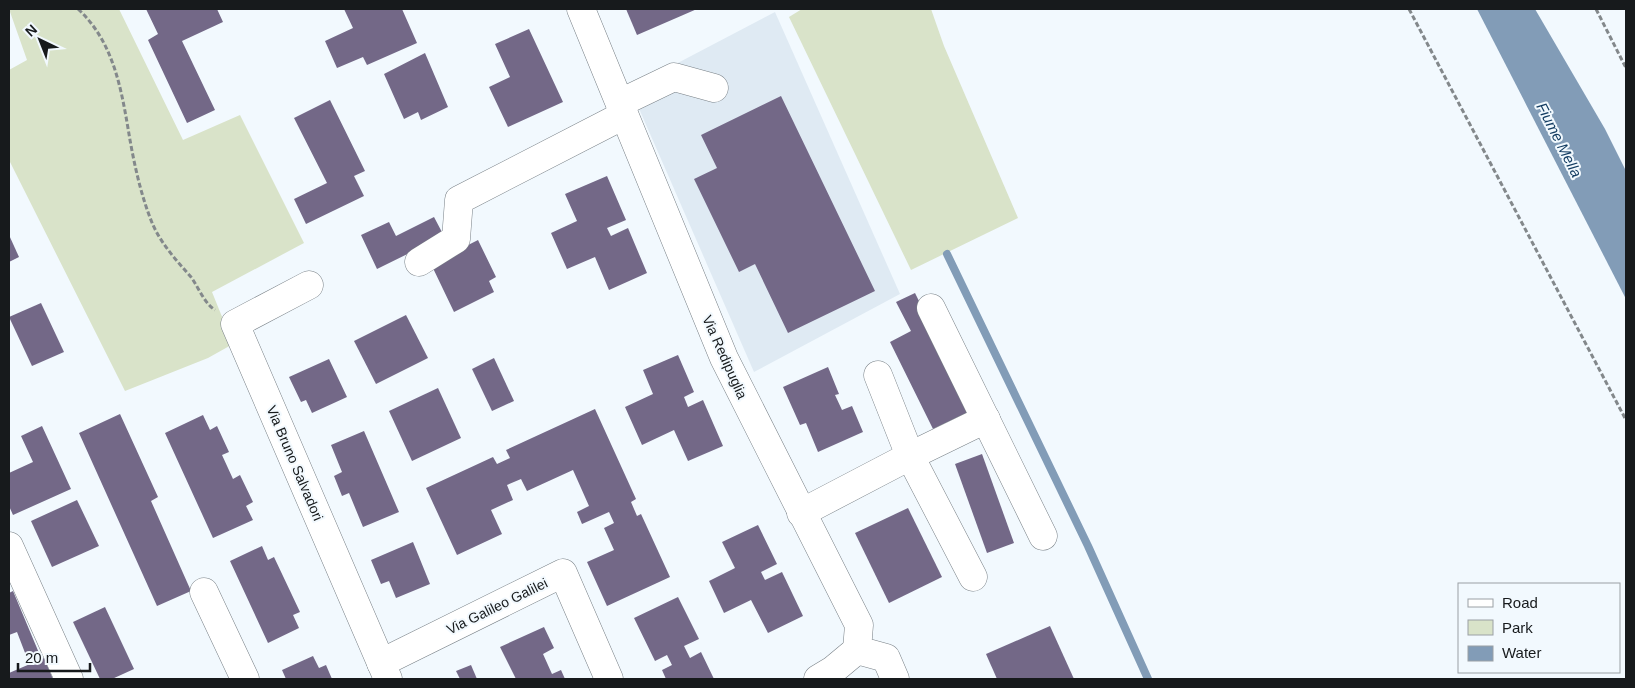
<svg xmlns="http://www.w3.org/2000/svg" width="1635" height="688" font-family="Helvetica,sans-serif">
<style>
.built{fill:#dfeaf3}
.green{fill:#d9e3c9}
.water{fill:#829cb7}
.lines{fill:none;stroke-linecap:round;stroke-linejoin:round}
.stream{stroke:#829cb7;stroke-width:8}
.building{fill:#736887}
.minor-casing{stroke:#798187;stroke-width:29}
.path{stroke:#83888b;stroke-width:3;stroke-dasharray:5 2.5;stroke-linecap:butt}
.minor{stroke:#fff;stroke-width:28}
.labels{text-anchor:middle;stroke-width:4;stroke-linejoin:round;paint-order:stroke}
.street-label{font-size:14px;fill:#171a1c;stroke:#f2f9fe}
.water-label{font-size:15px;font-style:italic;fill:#143d62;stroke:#f2f9fe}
</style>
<rect width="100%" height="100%" fill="#f2f9fe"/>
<polygon class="built" points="775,12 900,294 754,372 630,88"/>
<g class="green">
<polygon points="9,9 119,9 183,140 240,115 304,243 212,292 233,344 208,358 125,391 9,160 9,70 27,60"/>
<polygon points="802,9 931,9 944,46 1018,218 911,270 789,17"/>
</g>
<polygon class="water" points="1477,9 1535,9 1605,129 1626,171 1626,299"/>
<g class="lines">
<polyline class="stream" points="947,254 1088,546 1148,679"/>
</g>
<g class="building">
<polygon points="146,9 217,9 223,22 182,41 215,110 187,123 148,40 158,34"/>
<polygon points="344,9 402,9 417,43 367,65 363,57 337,68 325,41 353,28"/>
<polygon points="626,9 697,9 637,35"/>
<polygon points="529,29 563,102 508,127 489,87 510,77 495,44"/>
<polygon points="425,53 448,107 421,120 418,112 404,119 384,74"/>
<polygon points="781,96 875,291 788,333 755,264 739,272 694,179 717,168 701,135"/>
<polygon points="330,100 365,171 354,176 364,196 306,224 294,199 327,183 294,118"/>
<polygon points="607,176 626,220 607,228 611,236 628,228 647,273 609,290 595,257 567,269 551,233 577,221 565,194"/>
<polygon points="434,217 444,236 377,269 361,235 389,222 396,236"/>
<polygon points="9,235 19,257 9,262"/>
<polygon points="478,240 496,277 489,281 494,292 454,312 431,264"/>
<polygon points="915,293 973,410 933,429 890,342 911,331 896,302"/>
<polygon points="41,303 64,352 32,366 9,317"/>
<polygon points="406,315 428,358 376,384 354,341"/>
<polygon points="678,355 694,392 684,397 688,407 703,400 723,446 688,461 674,430 642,445 625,407 653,394 643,370"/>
<polygon points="494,358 514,401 492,411 472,369"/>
<polygon points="329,359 347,397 312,413 306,400 301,402 289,377"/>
<polygon points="828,367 839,394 835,395 842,410 852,406 863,432 818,452 806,423 800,425 783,387"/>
<polygon points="438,388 461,438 412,461 389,411"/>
<polygon points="595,409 636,499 631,502 637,516 641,514 670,577 607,606 587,562 614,550 604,528 614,523 609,512 582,524 577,512 589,506 573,470 527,491 521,479 507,485 513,500 491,510 502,534 457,555 426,488 493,457 497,464 510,458 506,450"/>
<polygon points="120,414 158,497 151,501 191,591 157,606 79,433"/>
<polygon points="203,415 210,430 217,426 229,452 222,455 233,479 240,475 253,502 246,506 253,520 213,538 165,433"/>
<polygon points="42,426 71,489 13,515 9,506 9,473 33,462 21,436"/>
<polygon points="364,431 399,512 363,527 349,493 342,496 334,476 342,472 331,445"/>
<polygon points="982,454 1014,543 987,553 955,464"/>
<polygon points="77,500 99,546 52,567 31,521"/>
<polygon points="908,508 942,577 889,603 855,533"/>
<polygon points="758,525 777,564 761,572 765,580 782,572 803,616 768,633 751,600 724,613 709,581 735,568 722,542"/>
<polygon points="413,542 430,584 396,598 389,581 381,584 371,560"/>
<polygon points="262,546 268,560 274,557 300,612 293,615 299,628 268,643 230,561"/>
<polygon points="13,591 39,653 27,658 17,632 9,635 9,593"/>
<polygon points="678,597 699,639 684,646 690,658 701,652 714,679 666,679 662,670 672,665 667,655 655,661 634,618"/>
<polygon points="105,607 134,669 112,679 100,679 73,622"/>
<polygon points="1050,626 1074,679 997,679 986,654"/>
<polygon points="544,627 554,648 543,654 552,674 561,670 565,679 516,679 500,647"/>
<polygon points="313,656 319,668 326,665 332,679 286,679 282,670"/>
<polygon points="44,658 53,679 9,679 9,673"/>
<polygon points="471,665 477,679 460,679 456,671"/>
</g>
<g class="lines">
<g class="minor-casing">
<g id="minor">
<polyline points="581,9 724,358 859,625 857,650 886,658 895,679"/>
<polyline points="620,103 674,77 714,88"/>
<polyline points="419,262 456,239 459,200 624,115"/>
<polyline points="309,285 235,324 388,679"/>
<polyline points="931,308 1043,536"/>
<polyline points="801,513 910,456 878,375"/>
<polyline points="9,546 69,679"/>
<polyline points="973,577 910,456 986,419"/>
<polyline points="204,592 245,679"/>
<polyline points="381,663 563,573 609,679"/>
<polyline points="818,679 833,670 857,650"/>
</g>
</g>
<g class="path">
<path d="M78,9C115,43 122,93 130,140C135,168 142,199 153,225C162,245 177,261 191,277C199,288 204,303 215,310"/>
<polyline points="1409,9 1626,420"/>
<polyline points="1596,9 1626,68"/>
</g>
<use href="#minor" class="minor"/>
</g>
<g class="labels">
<g class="street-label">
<text transform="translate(725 357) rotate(66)" y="5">Via Redipuglia</text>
<text transform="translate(295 463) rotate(67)" y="5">Via Bruno Salvadori</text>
<text transform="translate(497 606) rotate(-26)" y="5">Via Galileo Galilei</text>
</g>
<g class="water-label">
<text transform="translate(1559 140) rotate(63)" y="5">Fiume Mella</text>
</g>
</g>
<rect width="1635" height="688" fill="none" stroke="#171a1c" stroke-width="20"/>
<rect x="1458" y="583" width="162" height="90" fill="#f2f9fe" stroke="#9aa0a4"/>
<rect x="1468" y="599" width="25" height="8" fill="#ffffff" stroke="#9aa0a4"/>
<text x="1502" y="608" font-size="15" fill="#171a1c">Road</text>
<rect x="1468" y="620" width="25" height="15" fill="#d9e3c9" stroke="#9aa0a4"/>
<text x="1502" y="633" font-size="15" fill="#171a1c">Park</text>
<rect x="1468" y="646" width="25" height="15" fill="#829cb7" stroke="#9aa0a4"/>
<text x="1502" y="658" font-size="15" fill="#171a1c">Water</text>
<g transform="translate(40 40) rotate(317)" stroke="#f2f9fe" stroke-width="4" paint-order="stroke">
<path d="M0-4L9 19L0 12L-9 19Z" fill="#171a1c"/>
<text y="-8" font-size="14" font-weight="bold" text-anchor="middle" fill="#171a1c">N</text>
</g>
<path d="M18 663v8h72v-8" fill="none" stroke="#171a1c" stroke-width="2.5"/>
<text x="25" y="663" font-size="15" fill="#171a1c" stroke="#f2f9fe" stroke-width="4" paint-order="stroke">20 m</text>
</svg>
